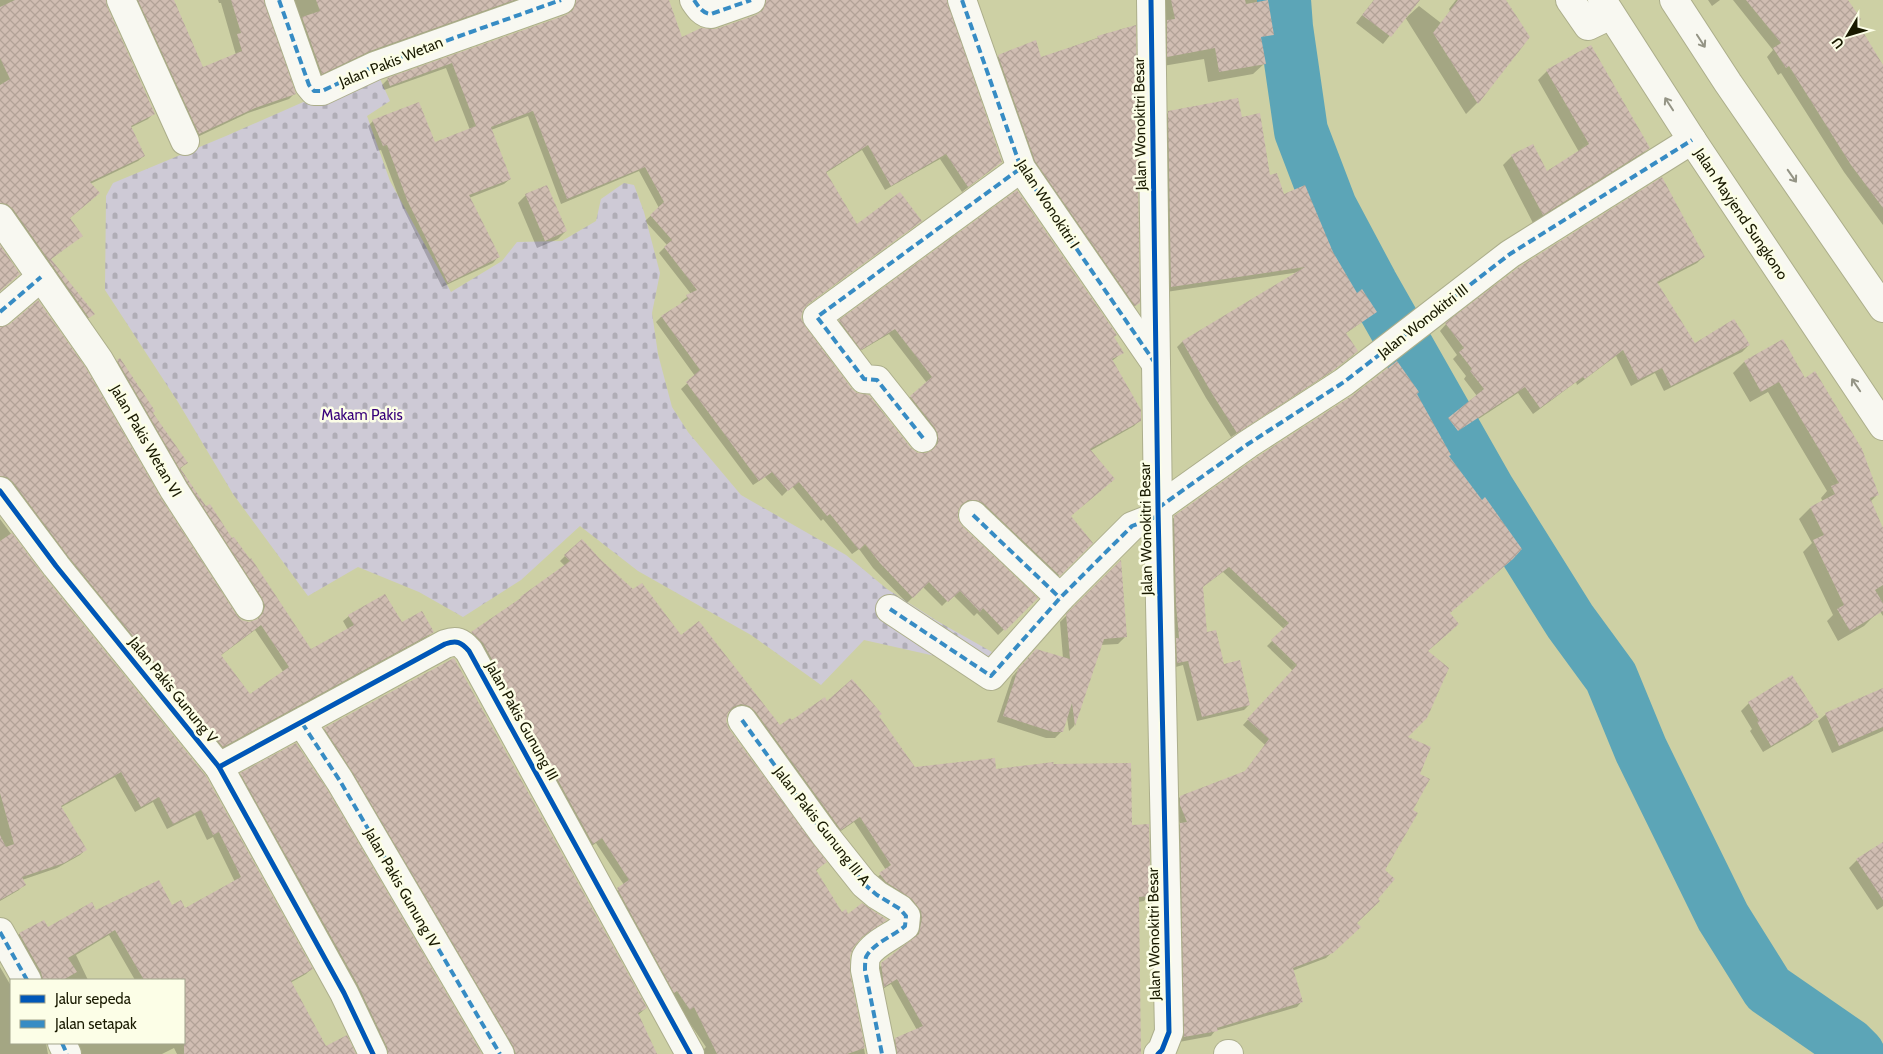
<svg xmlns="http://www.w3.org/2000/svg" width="1883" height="1054" font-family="Cabin,sans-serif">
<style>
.cemetery{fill:url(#cemetery-stones)}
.shadow{fill:#0003;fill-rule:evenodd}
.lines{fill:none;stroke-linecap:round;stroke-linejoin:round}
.river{stroke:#5ca5b7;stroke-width:54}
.building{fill:url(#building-cross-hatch);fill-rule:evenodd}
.minor-casing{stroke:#acae8b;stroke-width:30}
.major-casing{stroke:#acae8b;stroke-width:30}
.minor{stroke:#f8f8f1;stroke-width:28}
.major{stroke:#f8f8f1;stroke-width:28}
.quiet{stroke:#378cc4;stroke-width:4;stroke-dasharray:8 4;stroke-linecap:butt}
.cycleway-casing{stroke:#fcfee7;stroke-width:8}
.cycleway{stroke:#0057b8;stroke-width:5}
.oneway{stroke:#949485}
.labels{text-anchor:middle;stroke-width:5;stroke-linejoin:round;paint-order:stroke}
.street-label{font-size:15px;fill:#191a00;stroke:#fcfee7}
.park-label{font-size:15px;fill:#37007a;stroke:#fcfee7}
</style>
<defs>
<pattern id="cemetery-stones" width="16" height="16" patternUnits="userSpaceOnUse" patternTransform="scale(1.25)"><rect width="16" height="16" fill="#cecad6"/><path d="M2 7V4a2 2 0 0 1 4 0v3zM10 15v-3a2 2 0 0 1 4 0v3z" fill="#b0adb6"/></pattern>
<pattern id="building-cross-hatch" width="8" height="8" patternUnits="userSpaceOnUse" patternTransform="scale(1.25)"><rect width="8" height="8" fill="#d0bdb2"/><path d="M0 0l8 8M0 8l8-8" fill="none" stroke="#b2a297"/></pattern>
</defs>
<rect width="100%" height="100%" fill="#cdd0a4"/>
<polygon class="cemetery" points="376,70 390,101 367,116 390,181 451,292 502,261 517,242 562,241 596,221 601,199 624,183 634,185 644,212 660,273 652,313 658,354 672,407 688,432 741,495 846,555 887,589 937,621 992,652 984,667 864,640 821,685 751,635 638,571 580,526 521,580 463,617 419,592 358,567 308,596 233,494 178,402 105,290 106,196 113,183 226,136"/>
<g class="shadow">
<polygon points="0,0 105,0 106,7 154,113 148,119 130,128 144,156 138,161 90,184 98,193 69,219 81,236 50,260 93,314 83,323 0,209"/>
<polygon points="130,0 173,0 202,69 236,55 221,3 219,3 218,0 263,0 295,93 289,99 248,113 193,139"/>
<polygon points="288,0 522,0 363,57 316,79"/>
<polygon points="570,0 668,0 681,38 716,30 759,15 761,10 760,0 946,0 1001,162 962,192 940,159 885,190 862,150 826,173 857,226 920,221 803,308 800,318 803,327 851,390 910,449 917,454 926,455 932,450 933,441 905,402 927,383 889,334 855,354 834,327 840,321 1113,337 1123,352 1112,361 1140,420 1134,426 1090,451 1069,517 1092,543 1053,581 970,505 959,507 957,519 961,527 1036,599 998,635 977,613 974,616 953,595 942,606 923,587 907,603 873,568 859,549 852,554 823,519 821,521 792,486 782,496 765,477 753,485 681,389 695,376 656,322 661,317 682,304 681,302 691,294 659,253 667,245 645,221 659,208 639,171 561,204 528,116 491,130 510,179 504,184 469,198 498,257 493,263 442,287 402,206 381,150 377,151 368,126 373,121 434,144 470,130 446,68 384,90 382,85 388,79 567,16 571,10"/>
<polygon points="1163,0 1267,0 1273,35 1262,46 1265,63 1253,74 1208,82 1204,59 1157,67"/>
<polygon points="1374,0 1412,0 1416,3 1383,44 1356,23"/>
<polygon points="1456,0 1505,0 1477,103 1466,114 1405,17 1406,18 1419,6 1463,40 1449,9"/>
<polygon points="1708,0 1720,0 1712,6"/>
<polygon points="1733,0 1846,0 1856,22 1883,68 1883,225 1844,172 1781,73 1778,75 1767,57 1773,50"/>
<polygon points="1125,28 1138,302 1132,309 1029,167 992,63 999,56 1041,58"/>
<polygon points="1547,71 1649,148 1639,157 1533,223 1503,165 1512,156 1546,172 1579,152 1538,80"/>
<polygon points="1169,112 1241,119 1269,177 1283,196 1332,253 1356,294 1376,312 1345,334 1357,351 1352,356 1328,374 1231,437 1206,398 1177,347 1182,342 1300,272 1166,292 1163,118"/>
<polygon points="526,195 566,231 558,239 537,248 518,203"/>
<polygon points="1704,256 1697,263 1657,284 1695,345 1749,345 1742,352 1664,391 1655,373 1631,386 1616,356 1577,385 1576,382 1533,414 1518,393 1451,437 1443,426 1477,396 1464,379 1466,376 1453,359 1457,355 1440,331 1446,324"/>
<path d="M0,328L160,499L235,615L241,621L249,623L258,620L259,612L112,367L118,361L186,463L180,469L206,508L232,540L311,651L348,630L343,621L349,616L402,624L433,632L427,637L217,752L0,482ZM255,630L284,673L250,696L220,656Z"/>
<polygon points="1744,362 1804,379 1878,494 1870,502 1883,531 1883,616 1867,592 1875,615 1864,626 1838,641 1827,621 1833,615 1803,552 1812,543 1799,519 1810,508 1823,502 1821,498 1827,491 1768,392 1750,402 1733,373"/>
<polygon points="1416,394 1448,456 1448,613 1426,652 1406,738 1355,923 1359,927 1326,958 1292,971 1302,1001 1297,1007 1215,1031 1211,1036 1179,1042 1175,829 1180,824 1175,810 1175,803 1180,797 1244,773 1265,745 1243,725 1293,671 1267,646 1284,629 1223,572 1201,588 1206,633 1223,665 1249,705 1244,710 1197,721 1183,665 1172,668 1169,522 1175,517"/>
<polygon points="0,519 42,576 205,776 311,969 306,974 290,983 326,1047 354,1054 177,1054 174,1048 162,1054 76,1054 70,1043 184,1043 184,980 135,980 109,935 76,955 88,980 36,980 14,940 19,934 44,922 47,928 96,911 172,906 185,909 235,882 213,837 207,840 195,815 167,829 153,802 135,812 115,777 60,808 86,849 80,855 57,868 22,880 24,884 19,890 0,901"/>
<polygon points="565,556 599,560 680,637 780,726 827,702 878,716 914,768 995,770 1051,765 1131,826 1149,895 1144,901 1138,902 1139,1054 891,1054 890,1045 895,1039 917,1030 891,984 879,991 876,970 914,940 916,924 875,879 886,870 854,822 835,835 734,710 727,712 725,721 728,730 825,862 816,871 841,913 885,920 856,942 850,953 848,967 865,1054 699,1054 706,1047 671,996 612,895 624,885 596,843 587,849 466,638 565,566 560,561"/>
<polygon points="1120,562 1125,637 1118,644 1100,645 1074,726 1069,731 1067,717 1062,731 1055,738 1046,738 997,722 1012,677 1029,657 1063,658 1060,622"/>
<polygon points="1883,689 1883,731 1832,753 1818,721 1826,714"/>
<polygon points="1749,703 1817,717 1809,725 1763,752 1750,731 1752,729 1741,711"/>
<polygon points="325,729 646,1008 638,1015 655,1054 509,1054 319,734"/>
<polygon points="241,774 480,1054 382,1054 235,780"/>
<polygon points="1883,844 1883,906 1877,910 1849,868 1857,860"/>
<polygon points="0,967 11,986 11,1043 46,1043 48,1054 0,1054"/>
</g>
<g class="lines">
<polyline class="river" points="1284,0 1286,27 1301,131 1330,207 1371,284 1488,490 1570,621 1611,677 1641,750 1723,917 1768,989 1849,1045 1858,1054"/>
</g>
<g class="building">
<polygon points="15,0 106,0 107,6 155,114 131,126 145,156 90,182 100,193 70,218 83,236 51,259 95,314 89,318 13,209 7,204 0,203 0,85 10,79 0,58 0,7"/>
<polygon points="138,0 174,0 203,67 242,51 237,34 241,33 231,0 264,0 296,94 255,108 199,134"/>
<polygon points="316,0 514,0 370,51 322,74 302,17 320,11"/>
<polygon points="576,0 669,0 682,37 701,28 716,29 756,15 763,10 766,0 947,0 1002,162 968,187 946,154 891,186 868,145 826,172 857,224 900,192 922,221 808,304 803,310 801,318 805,326 852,389 857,393 869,395 911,448 918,453 926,453 932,450 938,443 938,435 935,428 910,396 932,377 895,329 861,350 839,320 1017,190 1117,335 1114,337 1124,353 1112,359 1141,410 1141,421 1090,449 1115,479 1071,516 1093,543 1060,576 983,503 976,500 968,500 961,505 958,511 958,519 962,526 1038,598 1005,631 983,608 980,612 960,591 948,602 929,582 913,598 879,562 865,544 859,550 830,514 827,516 799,482 788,491 772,472 759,481 686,382 700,370 661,316 688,299 686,295 697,290 664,247 672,240 650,215 664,202 645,167 567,199 533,111 491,127 511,179 469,195 500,257 448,283 407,200 387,145 383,146 372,120 419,102 435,142 476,126 452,63 390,86 387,78 566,15 573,10"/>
<polygon points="1171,0 1245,0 1246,4 1268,0 1274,35 1261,37 1266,64 1219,72 1215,48 1167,57 1167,20 1175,19"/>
<polygon points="1374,0 1420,0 1391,37 1362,15"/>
<polygon points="1458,0 1506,0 1530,37 1478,104 1433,33"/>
<polygon points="1746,0 1848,0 1861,19 1857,22 1883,65 1883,208 1851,165 1789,66 1786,68 1773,48 1781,43"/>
<polygon points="1136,25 1140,303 1135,306 1035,161 998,55 1036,40 1041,57 1098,38 1097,36"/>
<polygon points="1591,45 1650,148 1543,215 1511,155 1533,144 1547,171 1589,144 1546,70"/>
<polygon points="1238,98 1242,117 1260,113 1270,175 1277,173 1284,194 1305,185 1333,252 1357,293 1362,289 1377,312 1346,333 1358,351 1335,369 1237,433 1211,392 1182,341 1305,267 1171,287 1168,111"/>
<polygon points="1662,177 1705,257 1657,282 1695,343 1734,319 1750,345 1671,386 1662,368 1638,380 1623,350 1585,379 1583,377 1540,408 1525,387 1458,431 1448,418 1484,389 1470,371 1472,369 1459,352 1464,348 1445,323 1519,267"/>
<polygon points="547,185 567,231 545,241 525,194"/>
<polygon points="0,245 20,274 0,291"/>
<path d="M38,300L86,368L161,498L236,614L241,620L249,622L258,619L263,613L265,606L262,598L187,482L117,360L120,358L155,411L153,413L188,463L180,468L206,506L210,504L232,538L234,537L250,559L251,558L311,649L354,625L348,615L385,594L402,622L422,611L434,632L223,747L68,556L13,482L7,477L0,476V327L10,324ZM261,625L289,667L250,694L221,655Z"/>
<polygon points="1783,339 1805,378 1815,371 1862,449 1879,495 1870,498 1883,528 1883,585 1875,590 1883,603 1883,611 1850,631 1837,609 1844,605 1813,540 1824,535 1810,507 1835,494 1831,486 1839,483 1779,382 1761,392 1744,361"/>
<polygon points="1397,361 1419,392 1417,394 1451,455 1449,456 1482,500 1485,497 1522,549 1513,559 1450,613 1459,624 1428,651 1449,668 1427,718 1408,737 1431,747 1420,774 1430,779 1413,810 1418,813 1385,870 1395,879 1378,899 1380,901 1357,923 1361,927 1333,953 1293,968 1303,1002 1217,1028 1218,1031 1184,1037 1180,823 1187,822 1180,805 1180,796 1245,771 1269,739 1247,719 1297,665 1271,640 1289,623 1229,567 1203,587 1207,632 1216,630 1224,664 1240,660 1250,705 1202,717 1188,661 1177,663 1176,638 1179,638 1176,605 1174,516 1257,457 1353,395"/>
<polygon points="12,533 44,576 206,776 313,969 291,981 326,1046 347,1035 356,1054 184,1054 184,980 144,980 115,930 68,958 77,972 63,980 43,980 41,972 19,933 44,920 48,927 92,902 96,910 159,880 172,905 181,900 185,908 241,877 219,832 213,835 201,810 173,824 159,797 141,807 121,772 61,806 87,850 64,863 22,877 26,885 0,900 0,835 6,847 14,844 0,793 0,541"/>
<polygon points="582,539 600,559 633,589 642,583 681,635 699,621 780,725 790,718 792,720 825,697 827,701 852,679 882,714 879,716 915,767 995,758 996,769 1054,762 1053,764 1131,763 1132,825 1149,824 1151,896 1139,897 1141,1054 897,1054 895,1038 923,1026 897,979 884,987 881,963 919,934 922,918 921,911 912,899 886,882 879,873 891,865 860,817 841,830 755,711 749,706 741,704 733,707 728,713 726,721 729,729 827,862 816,870 842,912 846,909 848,914 862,903 887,920 862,937 853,948 850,956 850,973 865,1048 847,1054 717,1054 694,1007 690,1010 677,991 674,993 617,888 629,880 602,838 593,844 483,643 471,632 521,598 520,597 570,561 564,555"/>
<polygon points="1121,560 1127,637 1104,639 1075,726 1072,703 1063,732 1053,732 1003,716 1018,669 1036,649 1070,659 1066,614"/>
<polygon points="454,658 647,1008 638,1013 657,1054 516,1054 513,1046 353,773 324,728"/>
<polygon points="1792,675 1819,717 1771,746 1757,722 1759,721 1748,702"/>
<polygon points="1883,688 1883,727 1839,746 1825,713"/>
<polygon points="296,743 327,789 482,1054 388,1054 387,1047 358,985 240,773"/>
<polygon points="1883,842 1883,900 1856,859"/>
</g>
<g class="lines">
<g class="minor-casing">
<g id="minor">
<polyline points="121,0 185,141"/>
<polyline points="279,0 309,85 314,91 322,91 375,66 561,0"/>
<path d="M694,0C698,6 703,14 711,14L751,0"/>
<polyline points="962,0 1021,168 1156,364"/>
<polyline points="1151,0 1158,508 1169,1032 1162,1050 1158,1054"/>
<polyline points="1570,0 1588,26 1611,15"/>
<polyline points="0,218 99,360 174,490 249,606"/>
<polyline points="0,312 41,277"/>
<polyline points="923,438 877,380 864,379 817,317 1021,168"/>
<polyline points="0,491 56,566 219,767 344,993 373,1054"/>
<polyline points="1158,508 1248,444 1344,382 1510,254 1692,140"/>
<polyline points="973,515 1060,598"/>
<polyline points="890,609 991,676 1060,598 1132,526 1158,516"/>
<path d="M742,720L825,835L864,884L877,895L900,909L906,916L905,926C894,936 873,943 866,957C865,961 865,966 865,970L882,1054"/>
<polyline points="302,723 340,781 500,1054"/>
<path d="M219,767L445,644C457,640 461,642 469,651L690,1054"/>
<polyline points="0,932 27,980"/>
<polyline points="62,1043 67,1054"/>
<polyline points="1228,1054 1229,1054"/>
</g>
</g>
<g class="major-casing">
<g id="major">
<polyline points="1602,0 1692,140 1883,426"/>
<polyline points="1674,0 1728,83 1883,308"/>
</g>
</g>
<use href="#minor" class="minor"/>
<use href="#major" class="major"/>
<g class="quiet">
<polyline points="279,0 309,85 314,91 322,91 375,66 561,0"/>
<path d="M694,0C698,6 703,14 711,14L751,0"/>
<polyline points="962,0 1021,168 1155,363"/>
<polyline points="0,312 41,277"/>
<polyline points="923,438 877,380 864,379 817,317 1021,168"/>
<polyline points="1158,508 1248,444 1344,382 1510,254 1692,140"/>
<polyline points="973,515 1060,598"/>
<polyline points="890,609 991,676 1060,598 1132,526 1158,516"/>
<path d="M742,720L825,835L864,884L877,895L900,909L906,916L905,926C894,936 873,943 866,957C865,961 865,966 865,970L882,1054"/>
<polyline points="302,723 340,781 500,1054"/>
<polyline points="0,932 27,980"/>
<polyline points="62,1043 67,1054"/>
</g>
<g class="cycleway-casing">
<g id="cycleway">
<polyline points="1151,0 1158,508 1169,1032 1162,1050 1158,1054"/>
<polyline points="0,491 56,566 219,767 344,993 373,1054"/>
<path d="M219,767L445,644C457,640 461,642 469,651L690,1054"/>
</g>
</g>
<use href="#cycleway" class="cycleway"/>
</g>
<defs><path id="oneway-shaft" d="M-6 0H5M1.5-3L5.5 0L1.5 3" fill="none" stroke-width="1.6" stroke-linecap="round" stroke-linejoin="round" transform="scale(1.25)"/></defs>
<g class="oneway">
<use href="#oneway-shaft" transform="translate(1701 41) rotate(57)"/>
<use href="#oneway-shaft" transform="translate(1669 104) rotate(-123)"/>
<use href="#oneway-shaft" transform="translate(1792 176) rotate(55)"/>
<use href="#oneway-shaft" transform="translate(1856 385) rotate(-124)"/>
</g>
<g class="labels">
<g class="street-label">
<text transform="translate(391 62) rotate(-22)" y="5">Jalan Pakis Wetan</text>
<text transform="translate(1140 124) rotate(-91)" y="5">Jalan Wonokitri Besar</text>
<text transform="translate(1048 204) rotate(57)" y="5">Jalan Wonokitri I</text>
<text transform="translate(1741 214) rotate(56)" y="5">Jalan Mayjend Sungkono</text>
<text transform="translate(1423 321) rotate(-38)" y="5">Jalan Wonokitri III</text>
<text transform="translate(146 441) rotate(60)" y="5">Jalan Pakis Wetan VI</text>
<text transform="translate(1146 529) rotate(-91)" y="5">Jalan Wonokitri Besar</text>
<text transform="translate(173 690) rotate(51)" y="5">Jalan Pakis Gunung V</text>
<text transform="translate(522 721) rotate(61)" y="5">Jalan Pakis Gunung III</text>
<text transform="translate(822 826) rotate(52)" y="5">Jalan Pakis Gunung III A</text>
<text transform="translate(402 888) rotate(60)" y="5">Jalan Pakis Gunung IV</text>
<text transform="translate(1154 934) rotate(-91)" y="5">Jalan Wonokitri Besar</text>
</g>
<g class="park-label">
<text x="362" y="420">Makam Pakis</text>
</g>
</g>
<rect x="10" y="979" width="175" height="65" fill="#fcfee7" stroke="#a1a38b"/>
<rect x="20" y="995" width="25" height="8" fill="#0057b8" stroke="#a1a38b"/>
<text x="55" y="1004" font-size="15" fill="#191a00">Jalur sepeda</text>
<rect x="20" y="1020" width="25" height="8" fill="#378cc4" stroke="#a1a38b"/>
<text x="55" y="1029" font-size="15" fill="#191a00">Jalan setapak</text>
<g transform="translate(1848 35) rotate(232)" stroke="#fcfee7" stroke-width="4" paint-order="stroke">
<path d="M0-4L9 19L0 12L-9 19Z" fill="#191a00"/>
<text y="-8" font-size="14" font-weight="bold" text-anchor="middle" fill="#191a00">U</text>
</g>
</svg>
